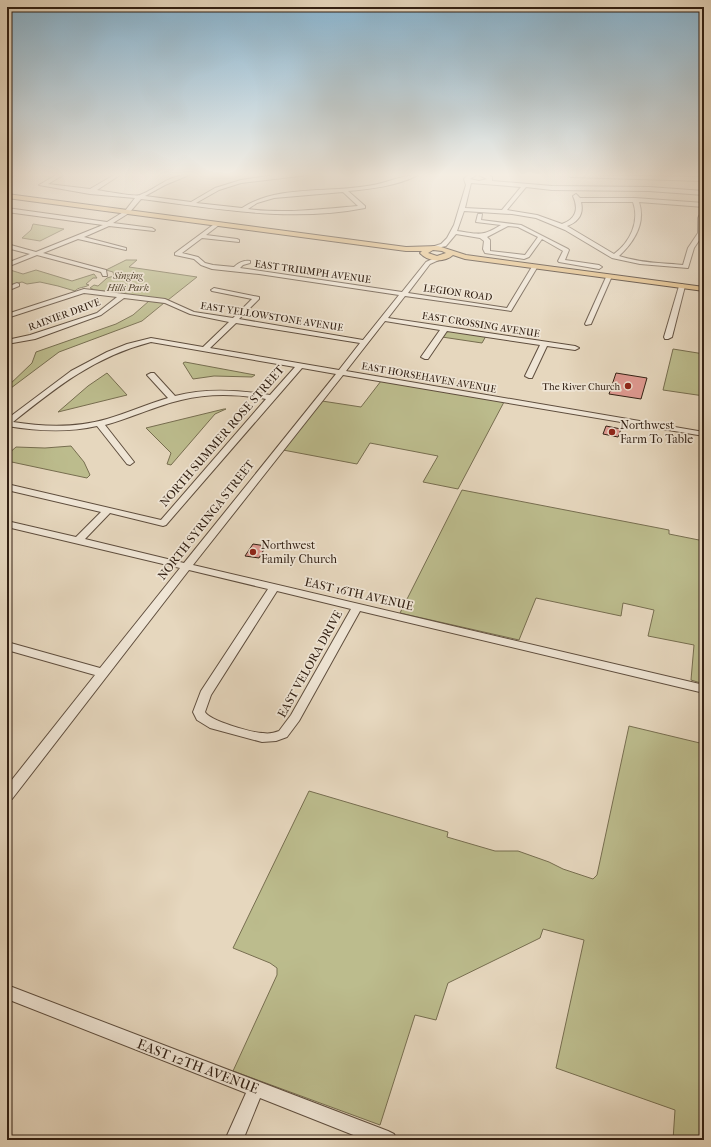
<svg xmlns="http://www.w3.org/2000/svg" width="711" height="1147" font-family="'IM FELL French Canon',serif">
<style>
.green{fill:#bcbc8d;stroke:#776e50}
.building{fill:#df9991;stroke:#322013}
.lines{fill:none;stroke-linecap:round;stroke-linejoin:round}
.minor-casing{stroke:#5f4e3e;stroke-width:2}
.major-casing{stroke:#322013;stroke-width:2}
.minor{fill:#efe5d5;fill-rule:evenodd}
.major{fill:#e3bc7f;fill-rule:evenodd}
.poi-dot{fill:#8f2418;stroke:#efe5d5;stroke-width:1.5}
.labels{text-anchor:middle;stroke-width:3.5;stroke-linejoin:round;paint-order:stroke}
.far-street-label{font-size:10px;fill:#322013;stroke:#efe5d5}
.far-park-label{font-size:10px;font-style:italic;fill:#544732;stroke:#efe5d5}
.far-poi-label{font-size:10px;fill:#322013;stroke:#efe5d5;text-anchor:end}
.poi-label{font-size:12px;fill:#322013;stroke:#efe5d5;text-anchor:start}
.street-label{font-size:12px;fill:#322013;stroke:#efe5d5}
.near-street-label{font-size:14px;fill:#322013;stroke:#efe5d5}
</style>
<rect width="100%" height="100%" fill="#e6d7be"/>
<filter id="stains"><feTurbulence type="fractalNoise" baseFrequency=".005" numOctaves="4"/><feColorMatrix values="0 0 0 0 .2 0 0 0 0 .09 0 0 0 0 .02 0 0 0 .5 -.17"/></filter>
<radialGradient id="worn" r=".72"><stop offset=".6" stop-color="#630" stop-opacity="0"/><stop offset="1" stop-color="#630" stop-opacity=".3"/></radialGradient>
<g class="green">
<polygon points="33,224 64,229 40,241 22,238 31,230"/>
<polygon points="126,260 137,260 129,267 197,277 168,300 95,290 90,288 94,285 98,286 107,278 114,276 113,272 106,270"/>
<path d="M7,269L23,274L36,270L72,281L94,274L97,278H93L86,284L89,285C84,288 78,287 75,291L58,286L40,282L27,284L22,282L10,285L7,284Z"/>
<polygon points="149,301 164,303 142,321 59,352 7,391 7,387 32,363 36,352 116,324 133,315"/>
<polygon points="452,331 486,336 482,343 442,337 446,332"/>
<polygon points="673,349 704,354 704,396 663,390"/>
<polygon points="185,362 255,375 252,377 214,376 193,379 183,363"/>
<polygon points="107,373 127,395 58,412 88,386"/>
<polygon points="381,381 504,402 458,489 423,482 438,456 370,443 357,464 283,450 322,401 361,407"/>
<polygon points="224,409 226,409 215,414 171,465 167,464 171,453 146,428"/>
<polygon points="71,446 84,462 90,475 87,478 7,461 7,455 16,447 45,448"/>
<polygon points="462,490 669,530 669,534 704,541 704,684 691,680 694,645 648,636 654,610 623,603 621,616 536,598 519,640 400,613"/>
<polygon points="629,726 704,744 704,1140 673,1140 675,1110 556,1068 584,940 543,929 540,938 448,983 436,1020 415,1015 380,1125 233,1071 277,975 277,968 270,963 233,948 309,791 448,832 447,837 495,851 518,851 549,862 563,869 593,879 597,875"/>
</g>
<g class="building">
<polygon points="616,373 647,378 641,399 609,394"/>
<polygon points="606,426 621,429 618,437 603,434"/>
<polygon points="253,544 266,546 259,558 245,556"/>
</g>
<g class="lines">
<g class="minor-casing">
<g id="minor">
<path d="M56,175H63L48,184L90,189L114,175H120L97,190C104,191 135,197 140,195C158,188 168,175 189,175L165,185L145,196L191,202L215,188L241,180L275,175H307L241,183L219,190L196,203L242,208C277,185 327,193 367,186C385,184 401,175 418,175C397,186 371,189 348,191L365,206V208C289,223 215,208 141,199L129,213L113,223L152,228L155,230L154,231L109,226L84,237L126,248V250L78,239L43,253L106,270L107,276H103L101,272L37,255L7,267V263L30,254L7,248V244L36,252L103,225L7,212V208L107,222L125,211L135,198L90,194L39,185ZM343,192L358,206C322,209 285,214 248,209L257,203L274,198Z"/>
<path d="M468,175H476L470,179L479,181L487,179L479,175H489L492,177V181L552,186L649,187L704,191V195L649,191L552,190L526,187L507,210L537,215L562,224C576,219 579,209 573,196L576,194L580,198H635L704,203V207L639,202C646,223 634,242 619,256C640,263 662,263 683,265L688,248L698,233V218L702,211L704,210V233L694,248L688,268L640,264L612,258L565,230L536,218L512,214L464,211L457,231C480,234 481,237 501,225L476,222L478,214H482L481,220L521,225L568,249L569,250L565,260L599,265L602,267L599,269L559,262L558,261L563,251L542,239L529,257L524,259L485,253L483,249L484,241L480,238L456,234L446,246L428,250V248L441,244L447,238L454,225L466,185L464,179ZM471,183L521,187L502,210L465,208ZM581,202H633C640,222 630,242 614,254L567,226C578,222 584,214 581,202ZM508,226L518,227L538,237L525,255L490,251V240L487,237Z"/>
<polygon points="569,175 704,177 704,181 571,177"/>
<path d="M217,222L220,224L219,225L206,235L237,239L239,240V242L202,238L182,253L198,257L205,263L213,265L234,267C238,263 244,260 250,261V263L243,265L240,268L402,292L426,262L439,256L442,258L441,259L430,264L408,293L507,308L533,265H537L538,266L511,311L405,296L388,318L575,346L579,348L575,350L547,346L532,378H529L525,376L540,345L447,331L428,359H425L421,357L440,330L385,321L346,371L704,432V436L343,375L193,565L704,685V693L360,611L299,721L287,737L276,741L262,742L210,728L197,720L193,712L201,691L268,589L189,570L12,799L7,800V786L95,675L7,650V642L100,668L180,568L7,527V521L76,537L101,512L7,490V484L161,520L266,399C238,394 209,393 181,400C155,406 131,418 105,425L134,462L130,465L127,464L97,426C67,433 37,431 7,426V419L71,371L107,352L127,344L151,338L203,347L229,322L190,314L165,303L124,298L101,315L35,339L7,344V340L30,335L97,313L117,297L84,293L7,318V314L84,289L165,299L194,312L233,318L252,299L212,291L211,290L214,288L259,297V299L239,319L363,340L399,295L259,274L212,269L201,265L194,259L175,255V253ZM236,323L360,343L339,370L210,348ZM151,342L295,367L270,395C238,390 206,388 175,396L154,373H151L147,375L168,398C147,404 128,413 107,419C76,428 44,427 13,422C58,386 94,357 151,342ZM302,368L336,374L184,563L85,539L110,513L163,526L166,525ZM277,591L351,609L291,715L279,731C274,733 268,734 263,733C253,733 210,721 205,712L211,695Z"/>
<polygon points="607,275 612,276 591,324 586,325 585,324"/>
<polygon points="17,283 19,284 19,286 7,291 7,287"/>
<polygon points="682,284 685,286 672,337 668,339 665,339 664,337 679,286"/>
<polygon points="7,985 388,1131 394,1134 397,1140 366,1140 260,1098 243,1140 225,1140 246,1093 7,999"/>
</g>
</g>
<g class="major-casing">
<g id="major">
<polygon points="7,175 15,175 7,180"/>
<path d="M7,194L406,247L438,246L466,255L704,287V291L465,259L453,255C444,263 428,262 420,253L422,251H406L7,198ZM433,250L442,251L446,253L437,256L428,253Z"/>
</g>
</g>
<use href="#minor" class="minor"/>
<use href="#major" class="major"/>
</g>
<linearGradient id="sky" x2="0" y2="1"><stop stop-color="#87b6d4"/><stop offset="0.52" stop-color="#f4ede2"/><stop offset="1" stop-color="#f4ede2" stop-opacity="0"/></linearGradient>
<rect width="711" height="336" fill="url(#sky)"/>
<g class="poi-dot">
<circle cx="628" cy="386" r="4"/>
<circle cx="612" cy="432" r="4"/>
<circle cx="253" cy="552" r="4"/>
</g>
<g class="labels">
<g class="far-street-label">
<text transform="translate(313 271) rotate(8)" y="4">EAST TRIUMPH AVENUE</text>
<text transform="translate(458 292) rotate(8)" y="4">LEGION ROAD</text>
<text transform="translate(64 314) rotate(-20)" y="4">RAINIER DRIVE</text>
<text transform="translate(272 316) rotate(9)" y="4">EAST YELLOWSTONE AVENUE</text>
<text transform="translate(481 324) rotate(9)" y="4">EAST CROSSING AVENUE</text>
<text transform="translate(429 377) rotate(10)" y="4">EAST HORSEHAVEN AVENUE</text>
</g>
<g class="far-park-label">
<text x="128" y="279">Singing<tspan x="128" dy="12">Hills Park</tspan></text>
</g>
<g class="far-poi-label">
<text x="620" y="390">The River Church</text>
</g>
<g class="poi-label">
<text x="620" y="429">Northwest<tspan x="620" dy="14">Farm To Table</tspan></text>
<text x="261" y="549">Northwest<tspan x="261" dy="14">Family Church</tspan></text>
</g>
<g class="street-label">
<text transform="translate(222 436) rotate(-49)" y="4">NORTH SUMMER ROSE STREET</text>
<text transform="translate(206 520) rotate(-52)" y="4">NORTH SYRINGA STREET</text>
<text transform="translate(359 594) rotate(13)" y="4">EAST 16TH AVENUE</text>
<text transform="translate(310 664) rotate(-61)" y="4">EAST VELORA DRIVE</text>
</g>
<g class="near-street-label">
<text transform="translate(198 1066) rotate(21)" y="5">EAST 12TH AVENUE</text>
</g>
</g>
<rect width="711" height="1147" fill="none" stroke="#e6d7be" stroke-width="24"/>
<rect x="8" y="8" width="695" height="1131" fill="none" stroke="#322013" stroke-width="2"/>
<rect x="12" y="12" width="687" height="1123" fill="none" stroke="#322013"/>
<rect width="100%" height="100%" filter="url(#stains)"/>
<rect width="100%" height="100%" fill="url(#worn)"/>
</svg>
